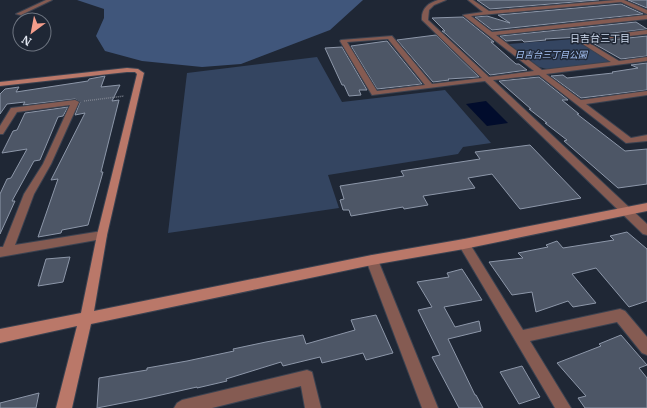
<svg xmlns="http://www.w3.org/2000/svg" width="647" height="408" font-family="Merriweather,'Noto Sans JP',serif">
<style>
.green{fill:#344561}
.forest{fill:#40567b}
.water{fill:#010c2c}
.building{fill:#4d5666;stroke:#8d97a9}
.lines{fill:none;stroke-linecap:round;stroke-linejoin:round}
.street-casing{stroke:#3b4250;stroke-width:2}
.secondary-casing{stroke:#3b4250;stroke-width:2}
.path{stroke:#7c828e;stroke-width:1.5;stroke-dasharray:1 1;stroke-linecap:butt}
.street{fill:#855b52;fill-rule:evenodd}
.secondary{fill:#ba7869;fill-rule:evenodd}
.labels{text-anchor:middle;stroke-width:3;stroke-linejoin:round;paint-order:stroke}
.far-park-label{font-size:9px;font-style:italic;fill:#aac7fa;stroke:#1f2735}
.far-neighbourhood-label{font-size:10px;fill:#d3def1;stroke:#1f2735}
</style>
<rect width="100%" height="100%" fill="#1f2735"/>
<g class="green">
<polygon points="574,39 609,59 609,62 547,69 539,67 509,44"/>
<polygon points="317,57 342,102 445,90 491,143 463,147 458,154 328,175 339,208 168,233 187,73"/>
</g>
<polygon class="forest" points="77,0 363,0 330,30 241,64 202,67 142,61 105,51 96,36 104,18 104,9"/>
<polygon class="water" points="486,101 508,123 487,126 466,104"/>
<g class="building">
<polygon points="477,0 599,0 490,9"/>
<polygon points="628,0 647,0 647,8"/>
<polygon points="621,4 643,14 492,30 475,17 487,16 510,23 498,15"/>
<polygon points="463,17 494,42 491,42 516,64 519,64 527,70 490,75 446,34 442,31 445,31 432,18"/>
<polygon points="636,22 647,29 580,37 545,39 546,40 524,42 522,40 506,41 500,36"/>
<polygon points="436,35 479,77 448,79 449,80 433,82 397,40"/>
<polygon points="647,36 647,56 621,59 591,42"/>
<polygon points="387,41 422,84 377,89 351,46"/>
<polygon points="342,47 367,90 359,90 361,95 349,96 344,85 342,85 325,48"/>
<polygon points="647,63 647,90 581,98 551,76 563,75 567,78 613,73 612,72 638,68 631,65"/>
<polygon points="105,76 101,87 120,85 112,101 119,100 101,172 103,172 88,225 62,230 61,233 38,237 58,179 51,180 85,113 75,115 80,102 75,99 23,105 25,102 7,104 0,114 0,94 5,89 19,87 16,92 88,81 89,79"/>
<polygon points="539,77 568,100 562,100 579,114 577,114 625,151 647,149 647,184 618,188 564,141 567,140 545,123 547,123 529,109 531,109 499,81"/>
<polygon points="68,107 63,116 58,117 40,160 34,161 12,201 15,201 0,234 0,194 7,179 11,178 27,149 2,153 13,131 17,130 25,113"/>
<polygon points="530,145 581,198 520,209 492,174 468,178 475,188 423,196 428,205 404,209 403,207 351,216 349,210 343,210 340,200 344,199 340,186 404,176 401,171 480,159 475,152"/>
<polygon points="627,232 647,249 647,301 629,307 596,268 572,274 596,303 573,307 568,301 536,312 532,292 512,295 489,262 523,258 518,253 548,247 546,245 557,241 563,248 614,240 610,236"/>
<polygon points="70,257 63,282 38,286 46,259"/>
<polygon points="462,269 482,300 444,307 455,327 479,321 481,331 448,339 475,395 476,395 483,408 459,408 432,357 440,355 418,310 432,307 417,282 449,277 447,273"/>
<polygon points="376,315 393,353 366,360 363,353 322,363 320,357 283,366 281,362 226,379 227,381 197,388 197,387 143,399 97,408 99,378 147,370 147,368 187,361 234,351 233,349 266,342 303,335 306,344 355,330 351,320"/>
<polygon points="621,335 647,365 639,368 647,378 647,408 585,408 578,398 586,396 557,363 601,346 599,344"/>
<polygon points="522,366 540,397 519,404 500,372"/>
<polygon points="39,393 36,408 0,408 0,403"/>
</g>
<g class="lines">
<g class="street-casing">
<g id="street">
<polygon points="46,0 52,0 21,15 16,14"/>
<path d="M438,0H446L434,5L429,10L428,20L489,77L534,71L464,16L463,15L483,12L468,0H473L489,11L616,0H624L647,10V14L621,2L471,16L492,32L647,15V19L496,35L542,70L611,62L578,41V39L647,30V34L586,41L619,61L647,57V61L546,74L581,100L647,91V95L586,104L631,138L647,135V141L626,143L539,75L493,80L647,224V235L643,234L485,81L372,95L340,41L341,40L392,36L432,84L482,78L422,20C421,9 428,3 438,0ZM388,39L425,85L377,91L347,42Z"/>
<polygon points="75,100 79,102 51,164 34,194 15,245 102,231 106,232 107,235 106,238 102,239 0,257 0,247 3,247 24,194 43,164 70,105 17,112 3,134 0,134 0,126 11,108"/>
<polygon points="464,239 468,241 523,330 620,309 625,311 647,337 647,355 642,353 617,322 530,341 571,408 555,408 460,247 458,244 460,241"/>
<polygon points="372,255 376,257 378,260 438,408 422,408 366,260 368,257"/>
<polygon points="307,370 312,372 321,408 305,408 301,386 212,408 174,408 177,403 182,400"/>
</g>
</g>
<g class="secondary-casing">
<polygon id="secondary" points="127,68 138,69 144,73 107,235 94,311 372,255 464,239 647,203 647,211 464,249 372,265 91,324 72,408 56,408 77,326 0,343 0,329 81,313 97,235 137,74 135,72 127,72 0,86 0,82"/>
</g>
<polyline class="path" points="84,101 124,96"/>
<use href="#street" class="street"/>
<use href="#secondary" class="secondary"/>
</g>
<g class="labels">
<g class="far-park-label">
<text x="551" y="58">日吉台三丁目公園</text>
</g>
<g class="far-neighbourhood-label">
<text x="600" y="42">日吉台三丁目</text>
</g>
</g>
<g transform="translate(32 32) rotate(212)"><circle r="19" fill="#1f2735" stroke="#6e7581"/>
<path d="M0-3L7 15L0 10L-7 15Z" fill="#f49d8b"/>
<text y="-6" font-size="11" font-weight="bold" text-anchor="middle" fill="#e5eaf4">N</text>
</g>
</svg>
